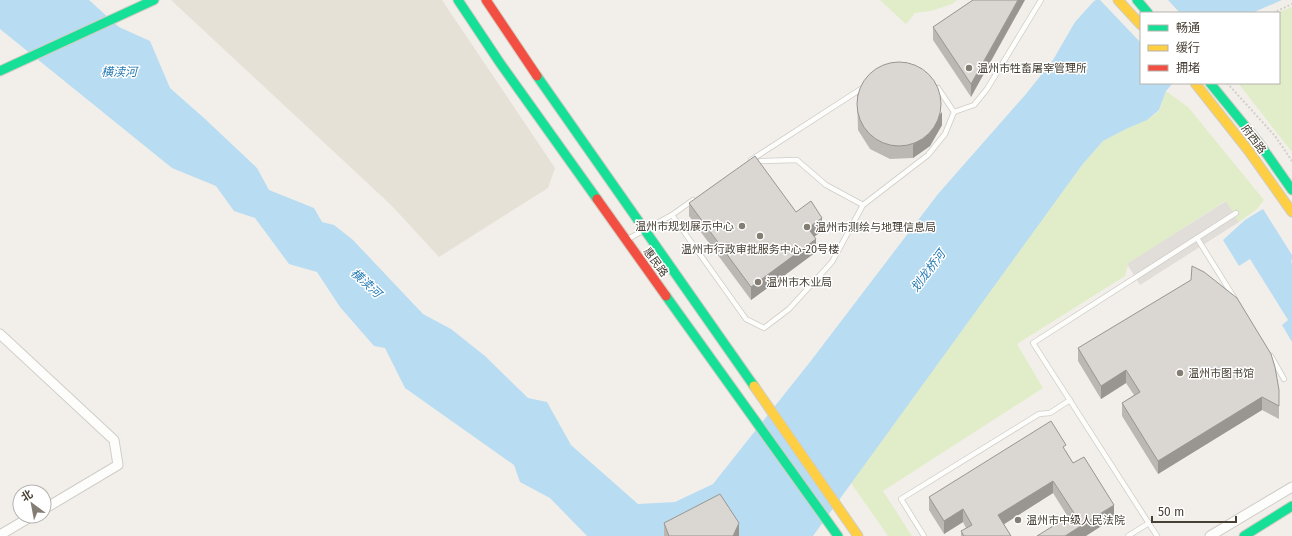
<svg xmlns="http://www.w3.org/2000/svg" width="1292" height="536" font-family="'Fira Sans','Noto Sans SC',sans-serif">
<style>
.residential{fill:#e6e1d7}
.green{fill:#e0edc8}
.parking{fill:#e1deda}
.water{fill:#b8dcf2}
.pier{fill:#f2efea}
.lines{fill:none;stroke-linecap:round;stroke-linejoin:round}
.lane-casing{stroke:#d0cdc8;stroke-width:6}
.street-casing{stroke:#d0cdc8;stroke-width:11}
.fast-casing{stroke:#d2ccc1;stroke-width:11}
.slow-casing{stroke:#d2ccc1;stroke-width:11}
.jam-casing{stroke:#d2ccc1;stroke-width:11}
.path{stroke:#d2cfca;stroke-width:2;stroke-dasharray:2 2;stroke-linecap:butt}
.lane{stroke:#fdfdfc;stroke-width:4.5}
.street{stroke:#fdfdfc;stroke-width:9}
.fast{stroke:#16e098;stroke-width:9}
.slow{stroke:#ffcf43;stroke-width:9}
.jam{stroke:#f24e42;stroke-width:9}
.wall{fill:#bbb8b4}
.shaded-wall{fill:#999692}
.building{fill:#dad6d1;stroke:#999692}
.poi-dot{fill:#847d74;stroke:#fff;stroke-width:1.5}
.labels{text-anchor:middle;stroke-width:3;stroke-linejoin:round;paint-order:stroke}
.poi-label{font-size:11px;fill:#484035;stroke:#fff;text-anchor:start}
.street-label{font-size:11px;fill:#484035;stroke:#fff}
.water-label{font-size:12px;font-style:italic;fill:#257ab4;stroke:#fff}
</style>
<rect width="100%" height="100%" fill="#f2efea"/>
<polygon class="residential" points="171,0 442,0 555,168 548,188 439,257 391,205"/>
<g class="green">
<polygon points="880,0 957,0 952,4 931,11 915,13 906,24"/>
<polygon points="1292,7 1292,152 1238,83 1279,83 1279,13 1277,13"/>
<polygon points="1166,91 1188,107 1264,200 1257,209 1239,222 1225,201 1128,264 1125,276 1017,344 1043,388 883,491 912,536 888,536 851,483 1082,165 1103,141 1126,129 1147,120 1159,111"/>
</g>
<polygon class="parking" points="1226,201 1239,222 1140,285 1127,264"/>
<g class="water">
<polygon points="0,0 89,0 119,27 150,41 170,88 204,118 257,168 269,190 314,208 322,222 334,225 353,240 423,314 451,329 485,356 528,398 547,402 571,445 638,504 675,502 713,484 810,362 938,194 1026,94 1053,60 1075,22 1094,1 1096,0 1282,0 1252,13 1141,13 1141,83 1173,83 1166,91 1159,110 1147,120 1126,129 1103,141 1082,165 813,536 739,536 720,507 664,536 587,536 550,498 520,482 514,465 405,388 385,348 374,346 340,307 317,272 289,264 255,218 234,211 216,186 172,168 0,29"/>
<polygon points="1263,209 1292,255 1292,260 1291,261 1292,264 1292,342 1282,325 1288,320 1250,259 1239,266 1223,240 1245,220"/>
</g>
<polygon class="pier" points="1100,0 1168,0 1180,13 1141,13 1141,43"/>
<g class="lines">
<g class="lane-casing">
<g id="lane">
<polyline points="954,112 974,105 987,89 1041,0"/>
<polyline points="751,160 864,87"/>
<polyline points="755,164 761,161 797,160 826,185 863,205 928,155 945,134 954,112 938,88"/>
<polyline points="672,215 746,319 764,328 789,309 832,262 863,205"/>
<polyline points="1197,238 1235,299"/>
<polyline points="628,239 672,215 693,200"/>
<polyline points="1271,356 1284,379"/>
<polyline points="924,536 901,499 1039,414 1050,413 1070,400"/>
<polyline points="1128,536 1149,523"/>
<polyline points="1157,536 1033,343 1236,213"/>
</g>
</g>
<g class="street-casing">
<g id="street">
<polyline points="0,334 114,440 118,465 44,509"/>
<polyline points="0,535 32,516"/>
<polyline points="1210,536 1292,487"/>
</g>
</g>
<g class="fast-casing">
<g id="fast">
<polyline points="458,0 500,63 597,199"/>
<polyline points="1137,0 1148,13"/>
<polyline points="0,71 154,0"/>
<polyline points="537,76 754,386"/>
<polyline points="1210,83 1259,143 1292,190"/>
<polyline points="666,296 838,536"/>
<polyline points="1244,536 1292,506"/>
</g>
</g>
<g class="slow-casing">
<g id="slow">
<polyline points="1118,0 1141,25"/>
<polyline points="1195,83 1248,150 1292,212"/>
<polyline points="754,386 858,536"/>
</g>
</g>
<g class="jam-casing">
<g id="jam">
<polyline points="486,0 537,76"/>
<polyline points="597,199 666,296"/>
</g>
</g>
<g class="path">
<polyline points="1273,13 1292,4"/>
<polyline points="1227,83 1275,136 1292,161"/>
</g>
<use href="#lane" class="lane"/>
<use href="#street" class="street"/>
<use href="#fast" class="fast"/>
<use href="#slow" class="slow"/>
<use href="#jam" class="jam"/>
</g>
<g class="wall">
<polygon points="973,0 971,97 933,40 933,27"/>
<polygon points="857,94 942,125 930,146 913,158 890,159 870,149 858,130"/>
<polygon points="689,203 796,212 822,231 814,237 816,252 751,300 689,216"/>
<polygon points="1078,348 1279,390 1279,419 1262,410 1158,474 1122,416 1122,403 1134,395 1126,383 1101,399 1078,361"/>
<polygon points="1066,451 1073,463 1114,518 1068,517 1053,493 1004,524 1011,536 961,536 961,531 966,528 963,522 944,534 929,510 929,497"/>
<polygon points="664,523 739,536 664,536"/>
</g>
<g class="shaded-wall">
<polygon points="1018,0 1025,0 971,97 971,84"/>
<polygon points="942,112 942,125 930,146 913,158 913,145"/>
<polygon points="822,218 822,231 808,241 808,228"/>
<polygon points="816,239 816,252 751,300 751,287"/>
<polygon points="1126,370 1126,383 1101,399 1101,386"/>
<polygon points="1262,397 1262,410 1158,474 1158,461"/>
<polygon points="1053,481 1053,493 998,528 998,515"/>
<polygon points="1114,505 1114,518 1086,536 1065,536"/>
<polygon points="963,509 963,522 944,534 944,521"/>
<polygon points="739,523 739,536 733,536"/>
</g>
<g class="building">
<polygon points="973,0 1018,0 971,84 933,27"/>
<circle cx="899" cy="104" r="42"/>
<polygon points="755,156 796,212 811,201 822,218 808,228 816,239 751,287 689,203"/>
<polygon points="1192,266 1204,272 1237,298 1271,354 1275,367 1279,390 1279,406 1262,397 1158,461 1122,403 1140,392 1126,370 1101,386 1078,348 1191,280"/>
<polygon points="1051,421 1066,445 1063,447 1073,463 1084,457 1114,505 1065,536 1037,536 1074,513 1053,481 998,515 1011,536 964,536 961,531 972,525 963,509 944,521 929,497"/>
<polygon points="720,494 739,523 733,536 669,536 664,523"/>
</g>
<g class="poi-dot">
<circle cx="969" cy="68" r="4"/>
<circle cx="742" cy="226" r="4"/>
<circle cx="807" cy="227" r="4"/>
<circle cx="760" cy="236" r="4"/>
<circle cx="758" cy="282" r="4"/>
<circle cx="1180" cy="373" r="4"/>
<circle cx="1018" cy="520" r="4"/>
</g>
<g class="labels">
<g class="poi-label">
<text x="977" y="72">温州市牲畜屠宰管理所</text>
<text x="734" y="230" text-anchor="end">温州市规划展示中心</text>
<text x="815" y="231">温州市测绘与地理信息局</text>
<text x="760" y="253" text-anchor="middle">温州市行政审批服务中心-20号楼</text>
<text x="766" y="286">温州市木业局</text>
<text x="1188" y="377">温州市图书馆</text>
<text x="1026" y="524">温州市中级人民法院</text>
</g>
<g class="street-label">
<text transform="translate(1254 139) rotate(53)" y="4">府西路</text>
<text transform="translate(656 262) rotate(54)" y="4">惠民路</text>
</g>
<g class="water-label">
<text x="119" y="76">横渎河</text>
<text transform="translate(928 271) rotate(-53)" y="4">划龙桥河</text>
<text transform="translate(366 283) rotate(43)" y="4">横渎河</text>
</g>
</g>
<rect x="1140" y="12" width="140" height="72" fill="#ffffff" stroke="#b6b3ae"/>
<rect x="1148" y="25" width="20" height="6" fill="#16e098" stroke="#b6b3ae"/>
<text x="1176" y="32" font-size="12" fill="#484035">畅通</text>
<rect x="1148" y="45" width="20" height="6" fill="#ffcf43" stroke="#b6b3ae"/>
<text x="1176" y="52" font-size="12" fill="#484035">缓行</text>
<rect x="1148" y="65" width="20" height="6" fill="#f24e42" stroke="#b6b3ae"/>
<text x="1176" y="72" font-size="12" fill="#484035">拥堵</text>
<g transform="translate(32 504) rotate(328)"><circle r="19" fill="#ffffff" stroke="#b6b3ae"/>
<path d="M0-3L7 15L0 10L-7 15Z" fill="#847d74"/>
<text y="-6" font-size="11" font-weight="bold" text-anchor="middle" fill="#484035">北</text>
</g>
<path d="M1152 516v6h84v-6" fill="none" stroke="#484035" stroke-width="2"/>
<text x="1158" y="516" font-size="12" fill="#484035" stroke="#ffffff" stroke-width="3" paint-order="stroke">50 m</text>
</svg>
